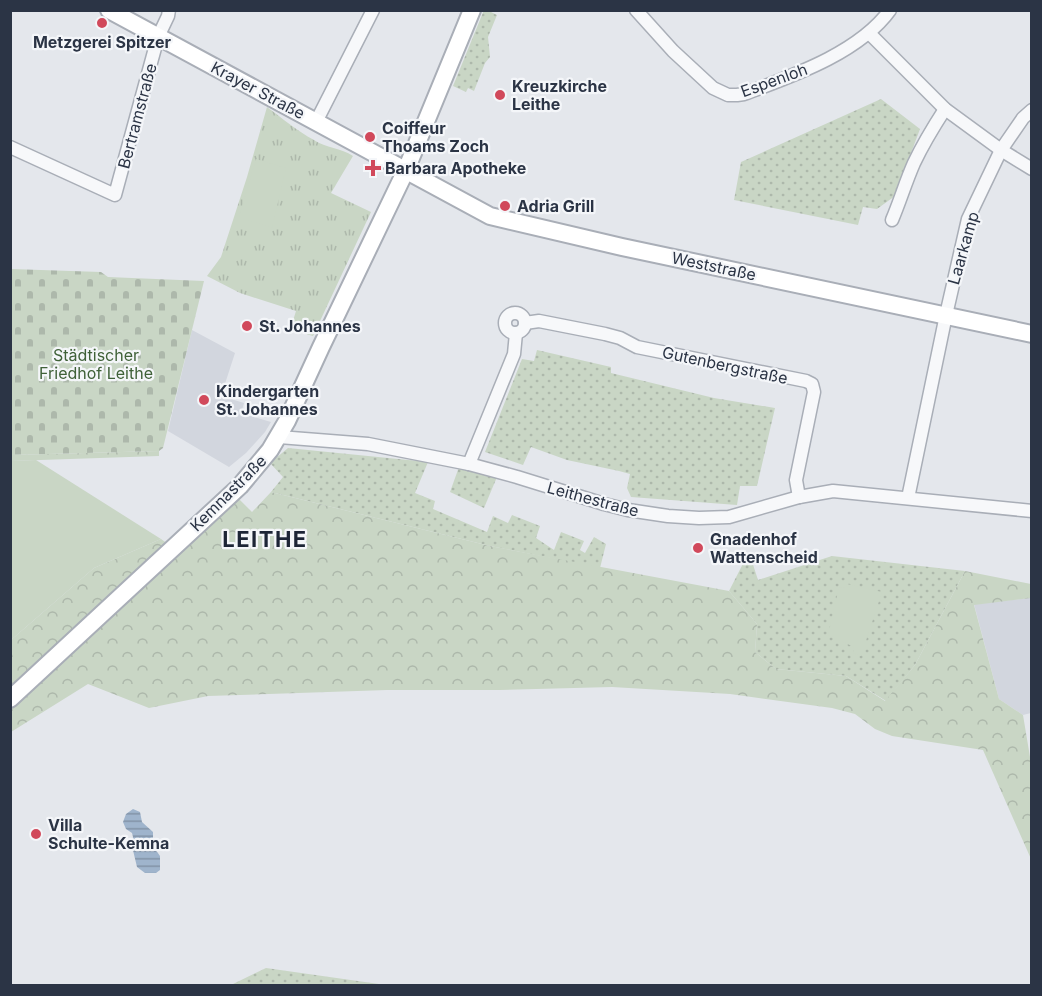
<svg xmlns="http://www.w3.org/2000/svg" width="1042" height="996" font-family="Inter,sans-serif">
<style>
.built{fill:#d2d6de}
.grass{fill:url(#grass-dots)}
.forest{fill:url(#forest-crowns)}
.cemetery{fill:url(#cemetery-stones)}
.park{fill:url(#park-tufts)}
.garden{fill:#c9d6c5}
.water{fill:url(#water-rules)}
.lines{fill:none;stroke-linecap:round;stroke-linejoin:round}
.street-casing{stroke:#a9aeb7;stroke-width:15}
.secondary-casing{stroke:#a9aeb7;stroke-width:20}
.street{stroke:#f7f8fa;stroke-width:12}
.secondary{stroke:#fff;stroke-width:16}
.poi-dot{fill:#d1495b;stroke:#f4f6f9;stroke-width:2}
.labels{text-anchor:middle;stroke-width:4.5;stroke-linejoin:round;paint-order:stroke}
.poi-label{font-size:16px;font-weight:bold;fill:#2b3445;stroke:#f4f6f9;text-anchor:start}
.street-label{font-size:16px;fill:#2b3445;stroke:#f4f6f9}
.park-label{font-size:16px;fill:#3f6138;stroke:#f4f6f9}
.district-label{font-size:22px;font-weight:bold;letter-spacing:1.5px;fill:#1d2536;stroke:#f4f6f9}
</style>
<defs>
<pattern id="grass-dots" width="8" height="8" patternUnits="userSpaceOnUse" patternTransform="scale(1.5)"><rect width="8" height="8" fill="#c9d6c5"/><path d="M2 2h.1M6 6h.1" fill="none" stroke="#adb8ab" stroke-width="1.8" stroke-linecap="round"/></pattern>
<pattern id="forest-crowns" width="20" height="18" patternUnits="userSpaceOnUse" patternTransform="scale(1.5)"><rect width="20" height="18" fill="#c9d6c5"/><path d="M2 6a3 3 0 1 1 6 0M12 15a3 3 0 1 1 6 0" fill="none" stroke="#adb8ab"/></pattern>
<pattern id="cemetery-stones" width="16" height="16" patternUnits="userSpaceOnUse" patternTransform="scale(1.5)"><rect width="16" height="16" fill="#c9d6c5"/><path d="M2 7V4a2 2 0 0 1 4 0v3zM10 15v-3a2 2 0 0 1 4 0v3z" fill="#adb8ab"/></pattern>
<pattern id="park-tufts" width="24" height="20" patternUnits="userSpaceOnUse" patternTransform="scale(1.5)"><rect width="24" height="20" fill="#c9d6c5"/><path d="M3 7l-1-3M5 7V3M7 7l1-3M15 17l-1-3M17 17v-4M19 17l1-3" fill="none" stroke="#adb8ab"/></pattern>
<pattern id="water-rules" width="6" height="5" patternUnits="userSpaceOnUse" patternTransform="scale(1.5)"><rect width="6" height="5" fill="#9fb4cc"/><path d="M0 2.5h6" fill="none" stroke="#8293a7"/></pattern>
</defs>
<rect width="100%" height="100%" fill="#e4e7ec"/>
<g class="built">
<polygon points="192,330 235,353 221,396 244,403 241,413 271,422 265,432 246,453 229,467 168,431"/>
<polygon points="1031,598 1031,713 1023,715 999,699 974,604"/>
</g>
<g class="grass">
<polygon points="484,10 491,11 491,12 497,15 488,37 490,57 485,63 474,91 468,88 466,92 453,86"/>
<polygon points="881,99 920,129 895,196 877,209 863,207 858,225 734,200 741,162"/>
<polygon points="537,350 611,367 611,373 714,398 775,408 757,486 740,486 737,505 631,497 627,488 630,474 619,471 567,460 531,447 523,465 485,452 522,359 534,361"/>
<polygon points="288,448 428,462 415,493 435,501 433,509 487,532 493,516 508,523 512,515 540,526 536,538 554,550 561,532 584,541 580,550 585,553 594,537 606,544 600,568 490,546 271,492 283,477 270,463"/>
<polygon points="459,467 497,477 484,508 450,492"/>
<polygon points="749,552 758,580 832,556 965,571 915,665 886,701 846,676 776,669 755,652 757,624 729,591"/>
<polygon points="266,968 386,985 231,985"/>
</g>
<g class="forest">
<polygon points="159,451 159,456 11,461 10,455"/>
<polygon points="271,492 490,546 729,591 757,624 755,652 776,669 846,676 885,701 915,665 965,571 1031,584 1031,598 974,605 999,699 1023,715 1031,763 1031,859 983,750 892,736 875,729 855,714 832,708 730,694 612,687 500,690 387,690 208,696 149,708 88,684 11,732 11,640 94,568 161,539 178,551 236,496 252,512"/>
</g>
<polygon class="cemetery" points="11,269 101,272 108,277 204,281 163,448 159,451 11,455"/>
<path class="park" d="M267,107C282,118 297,131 314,140C326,148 341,148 353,156L331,193L371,212L313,336L306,334L303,329L292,324L296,311L240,293L207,276L221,257L247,177Z"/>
<g class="garden">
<polygon points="256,159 286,168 272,228 239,217"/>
<polygon points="36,460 161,539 94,568 11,640 11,461"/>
<polygon points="847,584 882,592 861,656 853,653 854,647 828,635 839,587 846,588"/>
</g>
<polygon class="water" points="133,809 140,812 142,822 153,832 153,839 148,841 148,843 153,846 160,856 160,870 156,873 145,873 137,867 132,846 133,837 132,833 126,829 123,822 126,814"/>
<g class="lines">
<g class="street-casing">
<g id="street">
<path d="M636,10L673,51L713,88L728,95H737L744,94C792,76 859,53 890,10"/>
<polyline points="869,33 945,109 1001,150 1032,169"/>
<polyline points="316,122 373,10"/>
<polyline points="10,147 115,195 158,37 168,16 169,10"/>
<path d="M892,220C900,201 906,181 914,163C923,144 934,126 945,109"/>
<circle cx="515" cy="323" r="10"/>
<polyline points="525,323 539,321 605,334 620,338 637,347 806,381 812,384 814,392 796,480 799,497"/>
<polyline points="279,437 368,444 469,464 517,477 604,504 628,510 668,516 699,518 729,517 799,497 833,491 1032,511"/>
<polyline points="469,464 514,354 516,333"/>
<polyline points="908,498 946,315 968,219 1001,150 1023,118 1032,110"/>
</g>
</g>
<g class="secondary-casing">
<g id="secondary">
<polyline points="109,10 490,216 622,247 1032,334"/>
<polyline points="10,699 240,486 270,450 287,421 321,347 406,170 472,10"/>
</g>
</g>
<use href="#street" class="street"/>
<use href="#secondary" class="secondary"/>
</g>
<g class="poi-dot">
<circle cx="102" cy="23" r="6"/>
<circle cx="500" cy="95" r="6"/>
<circle cx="370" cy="137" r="6"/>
<path d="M370 159h6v6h6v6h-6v6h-6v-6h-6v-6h6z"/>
<circle cx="505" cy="206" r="6"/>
<circle cx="247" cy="326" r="6"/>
<circle cx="204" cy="400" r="6"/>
<circle cx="698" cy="548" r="6"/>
<circle cx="36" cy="834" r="6"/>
</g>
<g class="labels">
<g class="poi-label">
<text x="102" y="48" text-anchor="middle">Metzgerei Spitzer</text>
<text x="512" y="92">Kreuzkirche<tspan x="512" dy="18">Leithe</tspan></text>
<text x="382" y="134">Coiffeur<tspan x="382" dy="18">Thoams Zoch</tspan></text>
<text x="385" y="174">Barbara Apotheke</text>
<text x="517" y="212">Adria Grill</text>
<text x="259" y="332">St. Johannes</text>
<text x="216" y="397">Kindergarten<tspan x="216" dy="18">St. Johannes</tspan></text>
<text x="710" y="545">Gnadenhof<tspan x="710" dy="18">Wattenscheid</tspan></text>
<text x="48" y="831">Villa<tspan x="48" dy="18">Schulte-Kemna</tspan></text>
</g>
<g class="street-label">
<text transform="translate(774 80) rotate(-20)" y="6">Espenloh</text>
<text transform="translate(258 90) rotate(28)" y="6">Krayer Straße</text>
<text transform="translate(137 116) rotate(-75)" y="6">Bertramstraße</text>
<text transform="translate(963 248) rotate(-74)" y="6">Laarkamp</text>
<text transform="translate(714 266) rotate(12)" y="6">Weststraße</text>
<text transform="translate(725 365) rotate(12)" y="6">Gutenbergstraße</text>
<text transform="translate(228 493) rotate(-45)" y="6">Kemnastraße</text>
<text transform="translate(593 499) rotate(15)" y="6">Leithestraße</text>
</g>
<g class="park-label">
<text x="96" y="361">Städtischer<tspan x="96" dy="18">Friedhof Leithe</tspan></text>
</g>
<g class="district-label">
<text x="265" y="547">LEITHE</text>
</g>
</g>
<rect width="1042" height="996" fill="none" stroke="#2b3445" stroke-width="24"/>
</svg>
